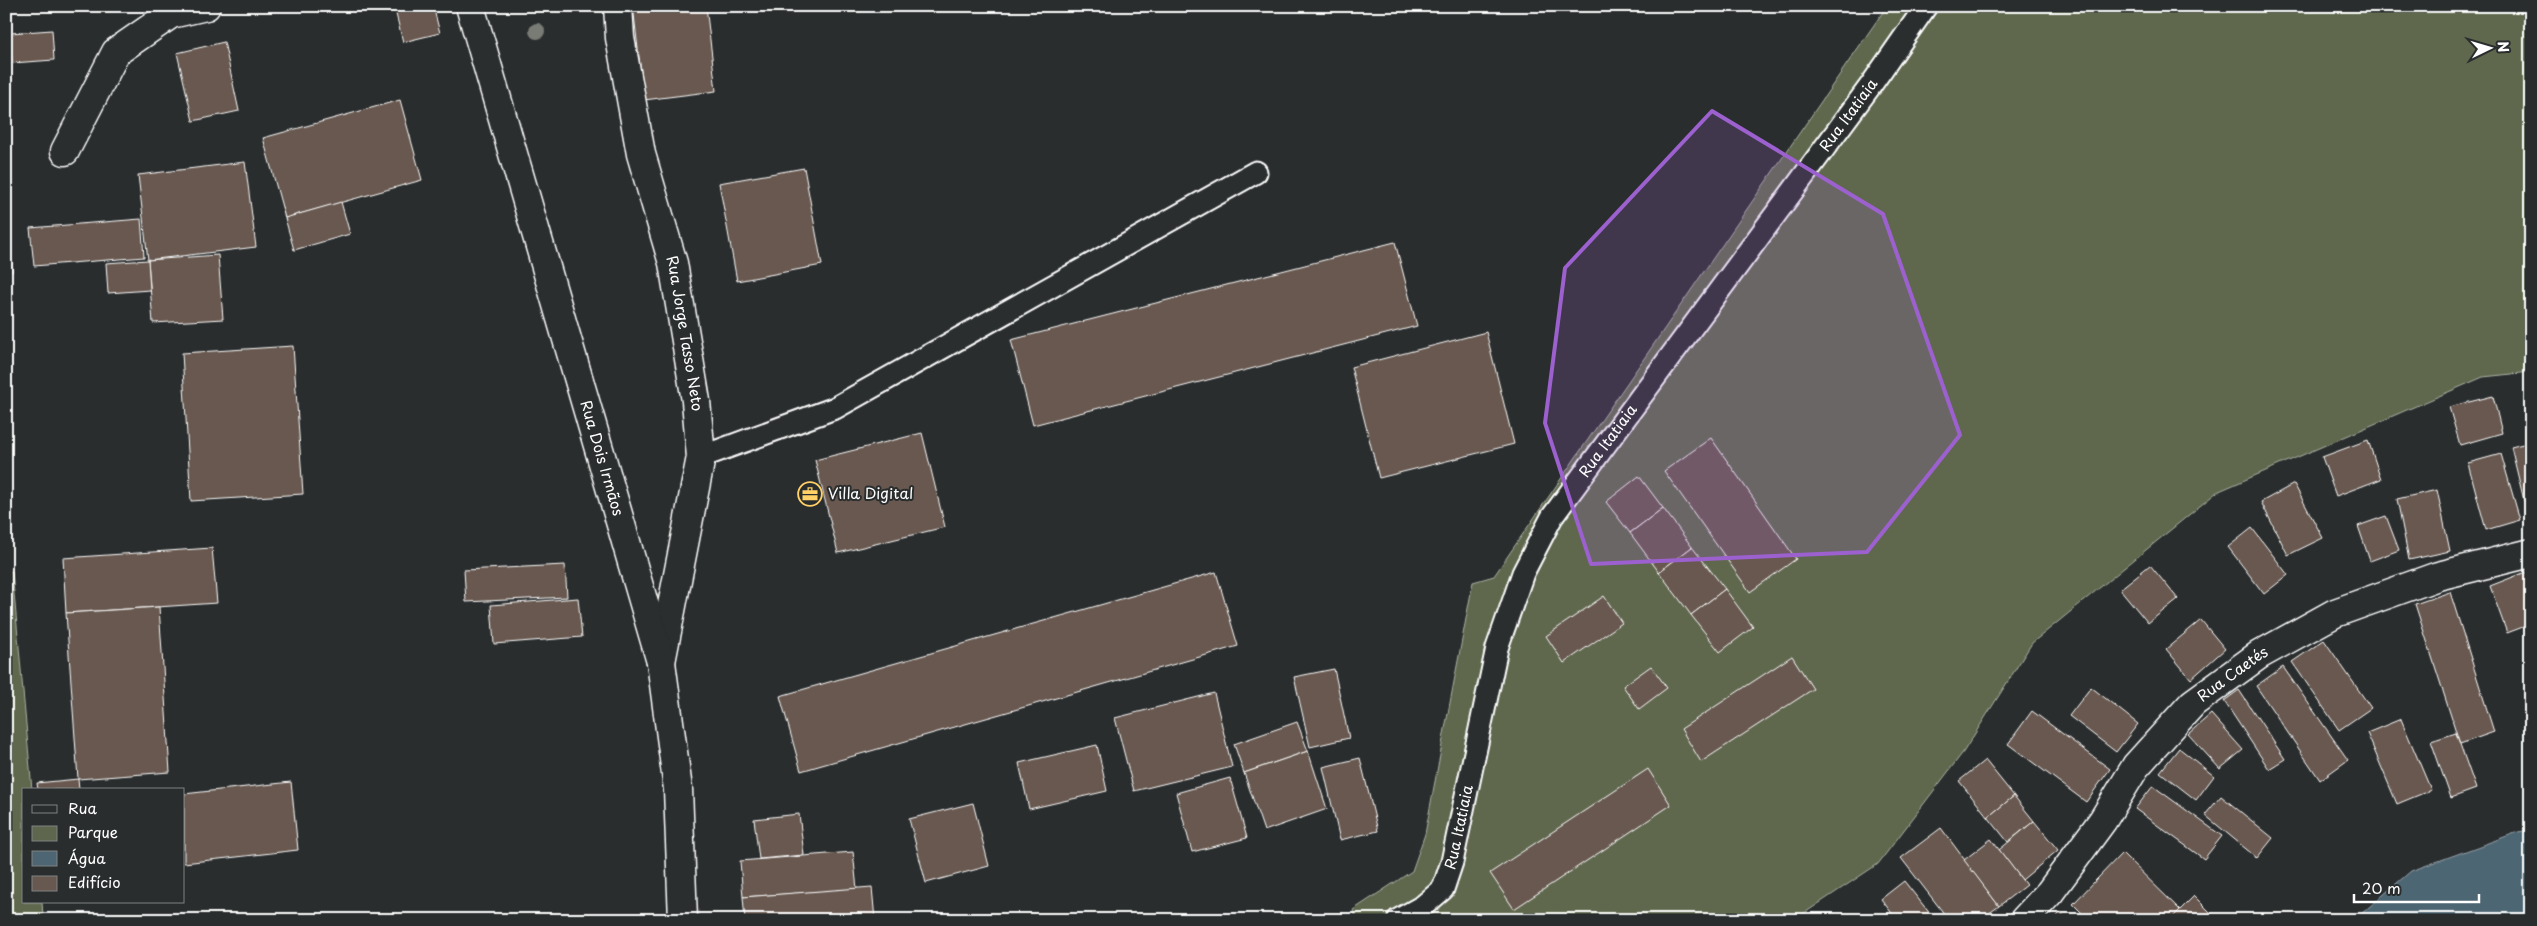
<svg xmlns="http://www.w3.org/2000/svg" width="2537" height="926" font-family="'Playpen Sans',sans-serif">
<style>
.green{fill:#5e674e;stroke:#aeb3a6}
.water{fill:#4e6673;stroke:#95a3ab}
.building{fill:#685950;stroke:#fff}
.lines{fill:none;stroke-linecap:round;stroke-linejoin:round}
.lane-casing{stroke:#fff;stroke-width:25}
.street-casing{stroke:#fff;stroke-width:31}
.secondary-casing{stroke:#fff;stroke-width:31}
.lane{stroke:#2a2d2e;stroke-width:21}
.street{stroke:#2a2d2e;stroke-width:28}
.secondary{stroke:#2a2d2e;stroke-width:28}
.tree{fill:#787b75}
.marked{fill:#9c61cf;fill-opacity:0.2;stroke:#9c61cf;stroke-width:4;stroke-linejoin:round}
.labels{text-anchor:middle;stroke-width:4;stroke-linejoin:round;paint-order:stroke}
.street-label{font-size:15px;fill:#fff;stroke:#2a2d2e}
.poi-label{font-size:15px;fill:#fff;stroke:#2a2d2e;text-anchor:start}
</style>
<rect width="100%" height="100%" fill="#2a2d2e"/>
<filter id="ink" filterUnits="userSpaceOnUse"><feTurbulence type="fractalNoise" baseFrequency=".02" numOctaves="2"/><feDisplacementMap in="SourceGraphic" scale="10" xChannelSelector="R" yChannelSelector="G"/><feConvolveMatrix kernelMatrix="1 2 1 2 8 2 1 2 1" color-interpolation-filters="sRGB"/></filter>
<g filter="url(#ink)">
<g class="green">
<polygon points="1887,6 2531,6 2531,372 2483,377 2217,492 2032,643 1964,751 1878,864 1794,920 1357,920 1353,910 1412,871 1425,834 1473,582 1494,576"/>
<polygon points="12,571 32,790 24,790 24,902 42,902 43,917 6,920 6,572"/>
</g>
<polygon class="water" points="2531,830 2531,920 2354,920 2411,871 2518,832"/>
<g class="building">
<polygon points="410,6 433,6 440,33 403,42 395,10"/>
<polygon points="633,6 706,6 716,91 644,100"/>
<polygon points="52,30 54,60 12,63 10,33"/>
<polygon points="224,42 239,111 193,121 177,53"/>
<polygon points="6,99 12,272 6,272"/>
<polygon points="400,100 422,180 285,218 263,138"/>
<polygon points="245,162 256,247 148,260 138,175"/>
<polygon points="804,168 822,265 737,281 719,183"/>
<polygon points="341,202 350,234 294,250 285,218"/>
<polygon points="141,219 144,257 34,266 30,228"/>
<polygon points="1395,242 1417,326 1033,425 1011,340"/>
<polygon points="218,255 223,319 153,323 148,260"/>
<polygon points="148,260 150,290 108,293 106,263"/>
<polygon points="1486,332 1514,444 1379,478 1351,367"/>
<polygon points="293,346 303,494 191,501 182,353"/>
<polygon points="2493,396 2502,433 2460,445 2449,407"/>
<polygon points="922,433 945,527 838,553 815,460"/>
<polygon points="1711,438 1796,559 1750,592 1664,471"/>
<polygon points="2368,440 2381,479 2336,496 2322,457"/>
<polygon points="2531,442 2531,525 2530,525 2511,447"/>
<polygon points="2501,454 2520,520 2486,530 2468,463"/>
<polygon points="1639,476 1663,508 1630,533 1606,502"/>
<polygon points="2294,484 2323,538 2288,555 2261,502"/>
<polygon points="2437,490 2450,551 2409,560 2397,499"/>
<polygon points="1663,508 1692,547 1659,572 1630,533"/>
<polygon points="2386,516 2399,550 2370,561 2358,526"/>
<polygon points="2252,528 2288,575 2264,594 2228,547"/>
<polygon points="1692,547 1725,589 1691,615 1659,572"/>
<polygon points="212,548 217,603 66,613 63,558"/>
<polygon points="565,565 567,597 466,602 464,570"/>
<polygon points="2150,565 2178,599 2148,623 2120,589"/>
<polygon points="1216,572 1238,646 801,771 780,696"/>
<polygon points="2526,572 2531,585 2531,624 2507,633 2490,586"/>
<polygon points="1725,589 1753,627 1720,652 1691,615"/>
<polygon points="2450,592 2494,732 2460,744 2415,604"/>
<polygon points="1604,596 1622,623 1564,663 1546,636"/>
<polygon points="578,598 582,637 494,644 491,605"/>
<polygon points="159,607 170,772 78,779 66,613"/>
<polygon points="2201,620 2225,649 2191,679 2166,649"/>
<polygon points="2324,640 2371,708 2339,730 2292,662"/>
<polygon points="1792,656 1813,689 1701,762 1681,729"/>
<polygon points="1651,666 1667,688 1639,709 1623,686"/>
<polygon points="2283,667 2348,760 2320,780 2256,686"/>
<polygon points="1334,669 1349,738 1310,747 1294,677"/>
<polygon points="2091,687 2138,724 2116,752 2069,716"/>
<polygon points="2239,690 2285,759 2269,769 2224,701"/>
<polygon points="1214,693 1232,767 1134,791 1115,718"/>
<polygon points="2032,711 2110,769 2086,802 2008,744"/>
<polygon points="2211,714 2243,750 2220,769 2188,734"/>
<polygon points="2401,719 2431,790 2397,804 2367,733"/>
<polygon points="1297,722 1308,751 1244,773 1234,744"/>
<polygon points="2456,733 2476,789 2451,798 2431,741"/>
<polygon points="1097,745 1107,791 1029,809 1019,763"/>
<polygon points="2179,748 2214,776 2196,800 2160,772"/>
<polygon points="1308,751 1327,809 1264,831 1244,773"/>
<polygon points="1360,758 1378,831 1340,840 1323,767"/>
<polygon points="1985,760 2014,796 1988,817 1959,781"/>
<polygon points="1648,769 1671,805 1514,909 1490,873"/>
<polygon points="1230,778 1247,838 1192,852 1176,793"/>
<polygon points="78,779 79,790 38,790 37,783"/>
<polygon points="291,782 298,850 184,863 184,794"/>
<polygon points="2153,786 2222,836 2204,859 2135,809"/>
<polygon points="2014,796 2034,821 2008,842 1988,817"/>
<polygon points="2221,796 2273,838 2257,858 2205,815"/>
<polygon points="973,803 989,866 926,883 909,819"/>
<polygon points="799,814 804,855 759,859 754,819"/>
<polygon points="2034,821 2058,850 2022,880 1999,850"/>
<polygon points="1941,828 1999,906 1980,920 1949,920 1901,858"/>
<polygon points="1991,839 2026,885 1999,906 1964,860"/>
<polygon points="853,852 857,889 743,897 740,861"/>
<polygon points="2122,853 2180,910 2170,920 2089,920 2073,904"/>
<polygon points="1904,881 1935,920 1897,920 1881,899"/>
<polygon points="872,887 875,920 745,920 743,897"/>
<polygon points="2194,896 2218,920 2170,920"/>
<polygon points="2060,913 2067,920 2053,920"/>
<rect x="549" y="916" width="59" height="4"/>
</g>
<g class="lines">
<g class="lane-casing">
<g id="lane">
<polyline points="701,457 835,408 1256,172"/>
<path id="s1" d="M1398,920L1423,906L1443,889L1452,862L1497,648L1523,573L1552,517L1871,85L1926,6"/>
</g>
</g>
<g class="street-casing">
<g id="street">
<path id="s2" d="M618,6L620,38L641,154L673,263L696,401L701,457L661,662"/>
<polyline points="65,151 116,52 171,14 206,6"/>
<path id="s3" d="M2024,920L2050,892L2103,820L2136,766L2193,703L2259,655L2335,613L2438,576L2531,553"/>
</g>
</g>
<g class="secondary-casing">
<g id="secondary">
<path id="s4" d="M470,6L661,662L678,789L683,920"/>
</g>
</g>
<use href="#lane" class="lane"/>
<use href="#street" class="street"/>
<use href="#secondary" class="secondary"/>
</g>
<circle class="tree" cx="537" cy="31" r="8"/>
</g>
<path class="marked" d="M1712,111L1883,214L1960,435L1867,552L1591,564L1545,423L1565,268Z"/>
<defs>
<g id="office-ring" transform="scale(1.25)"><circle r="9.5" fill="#2a2d2e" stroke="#ffd166" stroke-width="1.5"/><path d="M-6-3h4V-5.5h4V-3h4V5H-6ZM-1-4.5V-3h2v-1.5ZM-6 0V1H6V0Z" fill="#ffd166"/></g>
</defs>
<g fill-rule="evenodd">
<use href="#office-ring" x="810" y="494"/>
</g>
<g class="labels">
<g class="street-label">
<text dy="5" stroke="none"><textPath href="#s1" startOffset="944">Rua Itatiaia</textPath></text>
<text dy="5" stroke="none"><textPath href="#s2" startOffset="335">Rua Jorge Tasso Neto</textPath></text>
<text dy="5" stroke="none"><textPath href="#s1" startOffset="539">Rua Itatiaia</textPath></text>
<text dy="5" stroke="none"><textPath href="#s4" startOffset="471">Rua Dois Irmãos</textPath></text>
<text dy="5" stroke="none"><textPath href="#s3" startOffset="325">Rua Caetés</textPath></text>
<text dy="5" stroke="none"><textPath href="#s1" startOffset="119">Rua Itatiaia</textPath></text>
</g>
<g class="poi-label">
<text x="828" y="499">Villa Digital</text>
</g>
</g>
<rect width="2537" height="926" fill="none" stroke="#2a2d2e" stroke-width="25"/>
<rect x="12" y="12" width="2512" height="901" fill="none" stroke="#fff" stroke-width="2" filter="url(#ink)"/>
<rect x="22" y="788" width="162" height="115" fill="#2a2d2e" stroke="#7f8182"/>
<rect x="32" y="805" width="25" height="8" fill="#2a2d2e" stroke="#7f8182"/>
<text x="68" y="814" font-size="15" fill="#ffffff">Rua</text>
<rect x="32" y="826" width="25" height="15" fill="#5e674e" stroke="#7f8182"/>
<text x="68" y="838" font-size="15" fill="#ffffff">Parque</text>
<rect x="32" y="851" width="25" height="15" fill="#4e6673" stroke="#7f8182"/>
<text x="68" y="864" font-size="15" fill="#ffffff">Água</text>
<rect x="32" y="876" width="25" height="15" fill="#685950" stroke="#7f8182"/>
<text x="68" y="888" font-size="15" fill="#ffffff">Edifício</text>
<g transform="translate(2490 48) rotate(85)" stroke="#2a2d2e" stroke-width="4" paint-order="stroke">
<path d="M0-4L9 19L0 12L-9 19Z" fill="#ffffff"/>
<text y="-8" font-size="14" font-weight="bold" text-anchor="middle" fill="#ffffff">N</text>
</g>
<path d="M2354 894v8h125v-8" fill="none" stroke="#ffffff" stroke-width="2.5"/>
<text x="2362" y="894" font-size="15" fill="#ffffff" stroke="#2a2d2e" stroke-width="4" paint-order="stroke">20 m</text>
</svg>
